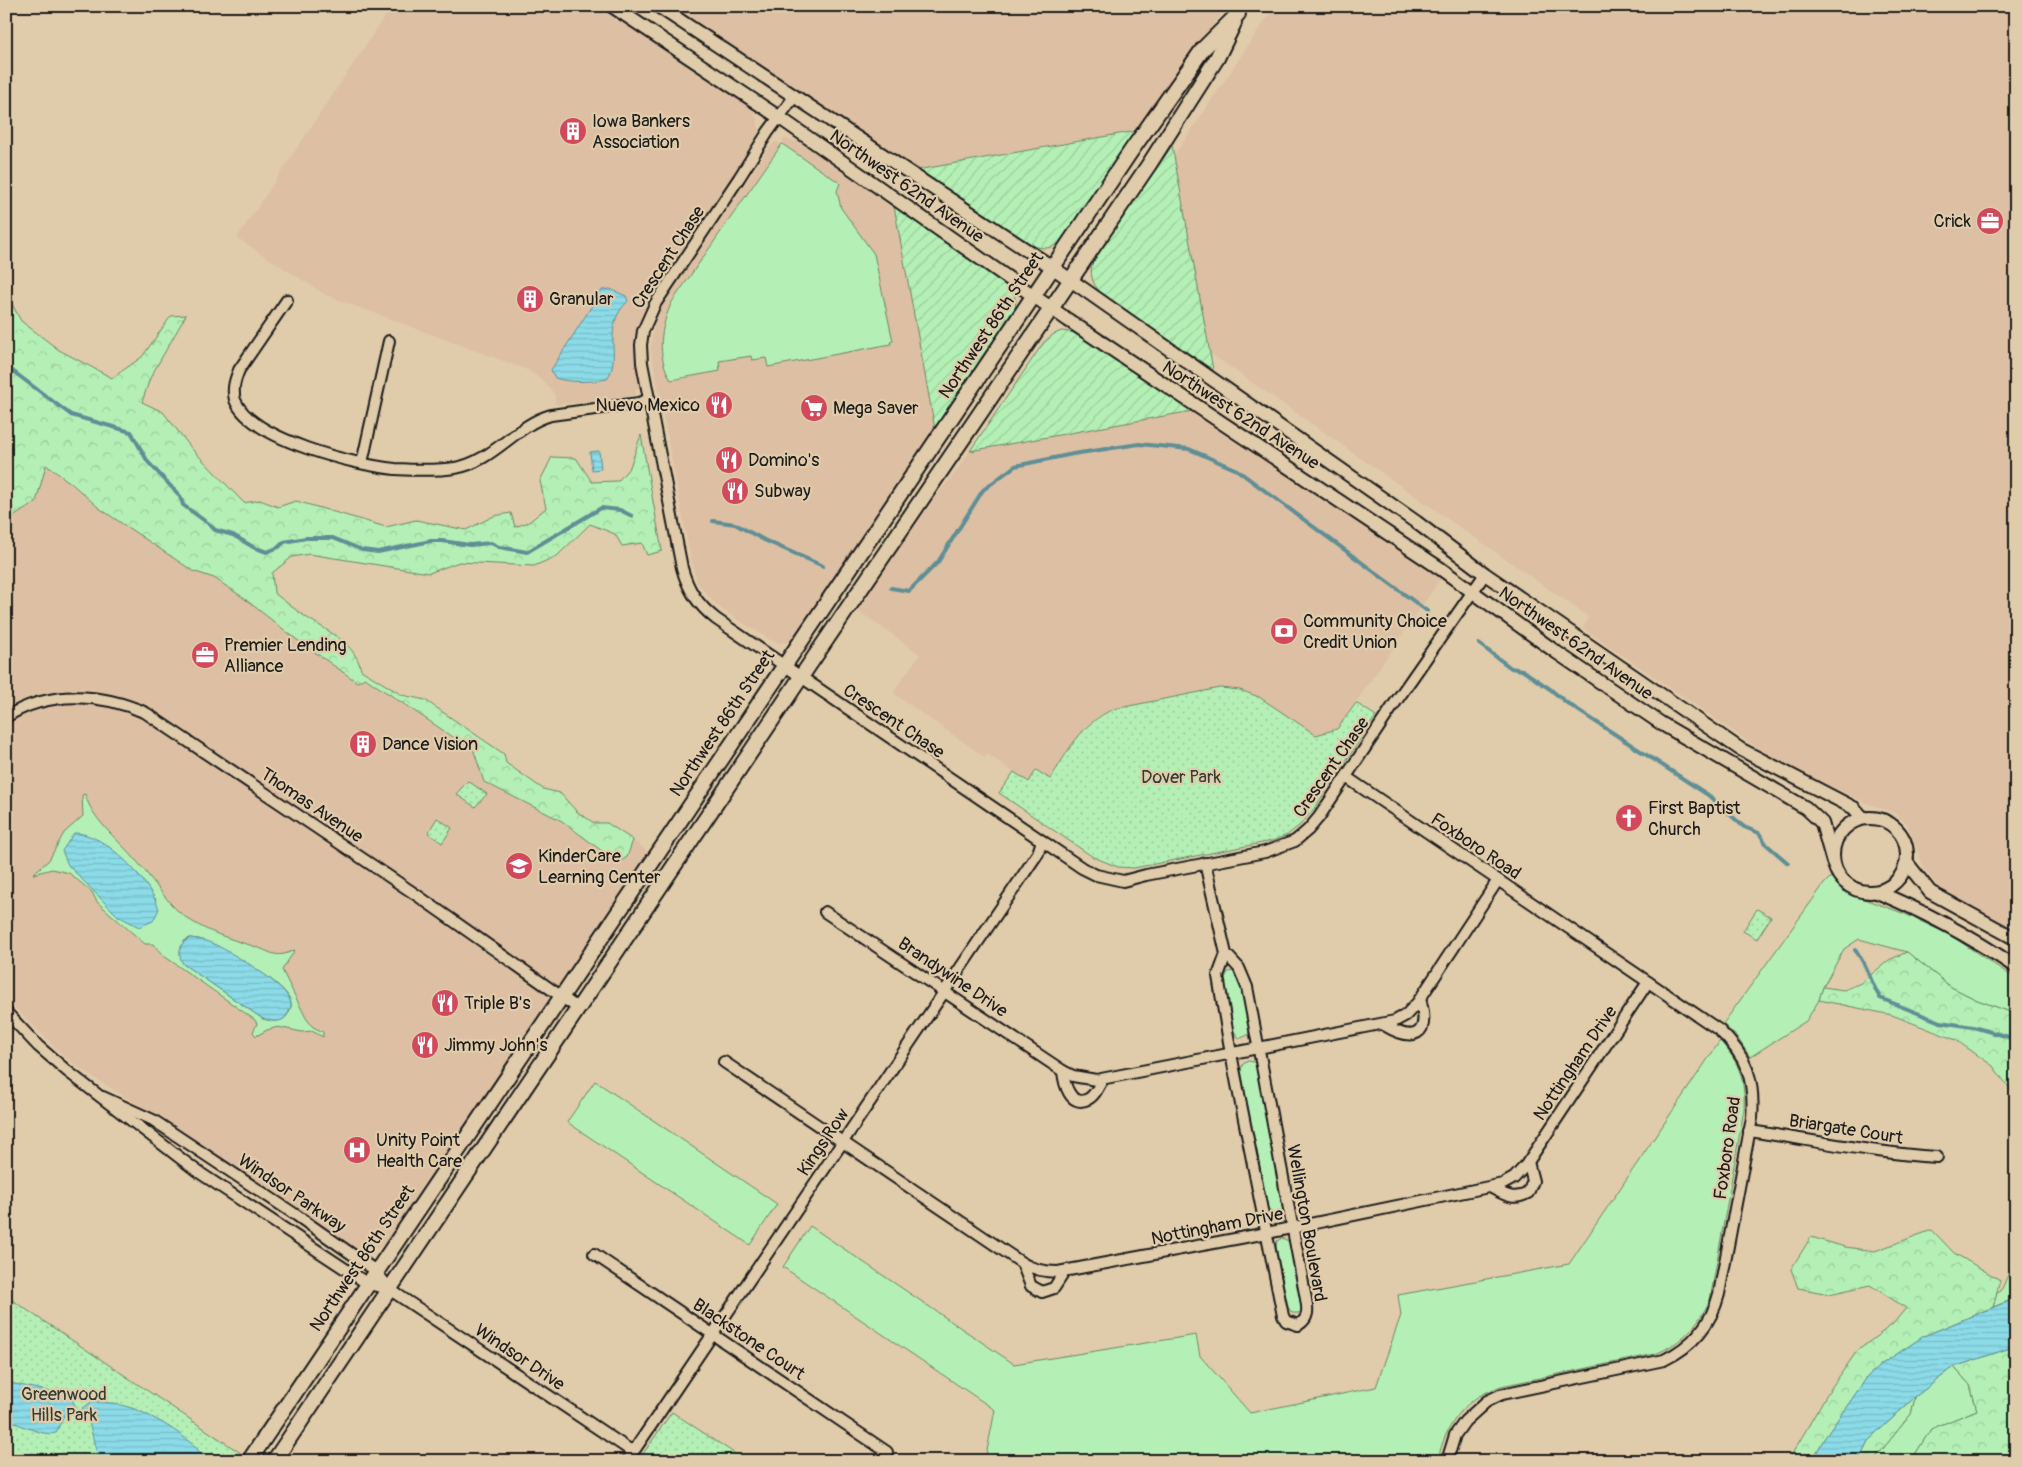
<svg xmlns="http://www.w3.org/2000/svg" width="2022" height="1467" font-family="Pangolin,sans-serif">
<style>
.built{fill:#ddbfa3}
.grass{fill:#b4f0b5;stroke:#688668;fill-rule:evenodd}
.forest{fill:url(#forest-crowns);stroke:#688668}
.park{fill:url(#park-dots);stroke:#688668}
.garden{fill:url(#garden-furrows);stroke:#688668}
.water{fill:url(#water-rules);stroke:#5f8f96}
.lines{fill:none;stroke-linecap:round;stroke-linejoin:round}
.stream{stroke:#5f8f96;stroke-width:4}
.minor-casing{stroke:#1c1c1c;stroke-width:14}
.tertiary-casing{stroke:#1c1c1c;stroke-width:16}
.secondary-casing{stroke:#1c1c1c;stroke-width:18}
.minor{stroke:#e0cbaa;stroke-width:10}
.tertiary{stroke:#e0cbaa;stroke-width:12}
.secondary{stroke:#e0cbaa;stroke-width:14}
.labels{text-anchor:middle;stroke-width:4.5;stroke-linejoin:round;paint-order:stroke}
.poi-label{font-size:18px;fill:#1c1c1c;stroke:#e0cbaa;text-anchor:start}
.street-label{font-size:18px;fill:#1c1c1c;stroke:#e0cbaa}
.park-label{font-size:18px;fill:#333c33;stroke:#e0cbaa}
</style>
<defs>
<pattern id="forest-crowns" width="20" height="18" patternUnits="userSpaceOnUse" patternTransform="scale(1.25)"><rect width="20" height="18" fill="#b4f0b5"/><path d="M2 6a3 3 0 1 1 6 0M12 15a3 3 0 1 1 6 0" fill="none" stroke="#9acd9b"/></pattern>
<pattern id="park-dots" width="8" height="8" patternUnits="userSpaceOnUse" patternTransform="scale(1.25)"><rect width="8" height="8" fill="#b4f0b5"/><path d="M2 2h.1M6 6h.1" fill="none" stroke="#9acd9b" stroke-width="1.8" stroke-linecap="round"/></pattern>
<pattern id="garden-furrows" width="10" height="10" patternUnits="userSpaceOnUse" patternTransform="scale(1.25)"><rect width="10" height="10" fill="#b4f0b5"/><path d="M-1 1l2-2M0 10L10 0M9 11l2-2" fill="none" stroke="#9acd9b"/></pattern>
<pattern id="water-rules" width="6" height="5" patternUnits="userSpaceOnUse" patternTransform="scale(1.25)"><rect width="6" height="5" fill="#8bdbe8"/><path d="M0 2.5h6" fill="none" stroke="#77bbc6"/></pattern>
</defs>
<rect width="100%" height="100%" fill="#e0cbaa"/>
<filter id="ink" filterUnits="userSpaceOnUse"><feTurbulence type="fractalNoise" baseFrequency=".02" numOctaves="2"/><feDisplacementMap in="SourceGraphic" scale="10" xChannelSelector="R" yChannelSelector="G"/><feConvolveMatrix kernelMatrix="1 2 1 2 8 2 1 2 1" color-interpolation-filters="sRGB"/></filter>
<g filter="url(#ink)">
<g class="built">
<polygon points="392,6 600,6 752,108 757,119 759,131 744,161 646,304 640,319 636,345 641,386 635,390 636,394 632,396 589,402 555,404 555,395 544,381 528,370 326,295 237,238"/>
<polygon points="671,6 1227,6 1136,131 917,170"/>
<polygon points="1275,6 2016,6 2016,931 1937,886 1925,870 1907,824 1895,813 1865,802 1783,765 1583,628 1589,617 1210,353 1174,156"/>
<polygon points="784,139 798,142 816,150 894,206 935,429 795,640 780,643 772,641 723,610 711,600 697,582 689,550 651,350 654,325 659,311 769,148 775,142 782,144"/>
<polygon points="1192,411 1441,578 1337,729 1316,735 1259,697 1240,690 1220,688 1114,709 1099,715 1082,730 1049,779 1029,782 987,754 985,757 893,693 920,654 856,609 915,522 958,469 970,451"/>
<polygon points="45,465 71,483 99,508 172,557 194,570 214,578 241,596 296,639 357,682 364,678 474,751 484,782 562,821 618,863 627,857 633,840 649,853 387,1242 379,1248 366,1251 355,1248 190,1137 82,1070 62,1054 6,999 6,539 13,517 36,502"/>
</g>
<g class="grass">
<path d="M782,144L840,183L837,191L841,208L874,254L893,341L890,342L891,344L768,367L766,358L752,360L751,356L719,361L720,371L671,380C656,355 660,328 672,302Z"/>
<path d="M85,794C92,819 116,838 133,857C147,872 158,889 171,904C192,928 227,938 256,947C274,953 275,959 295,950L282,970L306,1018L313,1027L323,1032V1037L312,1031L302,1032L278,1027L267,1030L256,1036L253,1032L257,1024L255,1020L164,956L153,944H145L97,902L92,892L69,873L52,869L33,874L49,860L64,833L83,816L82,795ZM105,844L137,873L156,900ZM190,938L199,939C219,949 288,981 291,1003C292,1007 289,1011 288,1014C282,1024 272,1021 263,1019L183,964L184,941Z"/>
<polygon points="1831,877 1840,887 1856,896 1905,914 1950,935 2016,979 2016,1014 1977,1000 1951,987 1907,952 1859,939 1844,949 1823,987 1819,1000 1806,1021 1750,1057 1737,1037 1723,1024 1824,884"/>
<polygon points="1234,971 1240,977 1250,1028 1248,1035 1241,1038 1238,1037 1234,1031 1224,980 1228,972"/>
<path d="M1720,1041C1740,1063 1745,1080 1744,1109L1710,1300C1697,1326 1682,1343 1655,1354L1501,1386C1494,1389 1486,1392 1479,1396C1457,1410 1442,1435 1438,1461H985L995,1410L783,1267L810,1226L1014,1364L1196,1335L1200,1356L1250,1413L1376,1387L1401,1315L1398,1295L1569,1264Z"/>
<polygon points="1248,1061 1254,1062 1257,1067 1284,1209 1280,1215 1273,1214 1268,1208 1241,1070 1243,1064"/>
<polygon points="595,1081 777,1204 750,1245 567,1122"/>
<polygon points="1282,1238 1290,1242 1304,1307 1299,1313 1292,1313 1288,1307 1276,1247 1277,1241"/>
<polygon points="2016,1257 2016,1298 1993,1307 1997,1293 2001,1291"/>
<polygon points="1954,1367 1970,1385 1977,1410 1931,1429 1911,1461 1873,1461 1911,1414 1915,1397"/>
</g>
<g class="forest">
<path d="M6,293L21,321L59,350L112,378L142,357L171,316L186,315L150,378L142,402L163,412L192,449L244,503L260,500L278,507L296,501L386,527L416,520L466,530L494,516L511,513L515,527L529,522L546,508L540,481L552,457L576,458L592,482L618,481L630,467L641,435L662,551L647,555L642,543L622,546L615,534L590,524L557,556L534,566L459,562L429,573L309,554L292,557L272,573L274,593C285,601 295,610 306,617C328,632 355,642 361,670L402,695L425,700L504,754L506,763L543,789L560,793L576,811L594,823H607L633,840L627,857L618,863L562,821L484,782L474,751L365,678L357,682L296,639L241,596L214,578L193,571L172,557L99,508L71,483L46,465L36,502L13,517L6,511V453L12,448L6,437Z"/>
<polygon points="1907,952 1951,987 1977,1000 2016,1014 2016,1097 1993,1066 1956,1040 1892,1015 1819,1000 1823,987 1844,990 1861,983 1889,960"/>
<polygon points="1932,1230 1954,1253 2000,1280 1993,1307 1924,1336 1882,1364 1868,1376 1824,1439 1812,1461 1788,1461 1827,1394 1857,1351 1893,1324 1906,1308 1870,1285 1829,1294 1798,1288 1791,1269 1811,1237 1845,1247 1875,1251"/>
<polygon points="2016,1346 2016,1461 1911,1461 1931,1429 1977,1410 1970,1385 1954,1367"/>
<polygon points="1915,1397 1911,1414 1873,1461 1858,1461 1868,1441"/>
</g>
<g class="park">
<path d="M1220,688L1240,690L1259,697L1316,735L1337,729L1356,703L1376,716L1313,810L1300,825L1287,835L1272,841L1134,868L1118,867L1093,857L999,793L1014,772L1029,782L1036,770L1050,779C1069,750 1081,723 1114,709Z"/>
<polygon points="468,781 487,794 475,807 456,794"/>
<polygon points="437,818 452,828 442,843 428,833"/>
<polygon points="1757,909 1771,917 1757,939 1743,931"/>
<polygon points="6,1296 242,1454 238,1461 6,1461"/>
<polygon points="672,1412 746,1461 638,1461"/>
</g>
<g class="garden">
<path d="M1136,131L1064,239C1054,249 1044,250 1031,245L917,170Z"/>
<path d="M1172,146L1174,156L1213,370L1101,293C1092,284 1089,273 1093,260Z"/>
<path d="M894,206L1009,286C1016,295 1018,306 1012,317L935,429Z"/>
<polygon points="1062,331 1075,333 1192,411 970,451 1044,342 1054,334"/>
</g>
<g class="water">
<path d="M610,289L626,296L628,301C600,328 623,356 607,379C590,382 571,383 555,378L551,370L602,290Z"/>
<polygon points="599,451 601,469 592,470 590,452"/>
<path d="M74,833C105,832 150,881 159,909L153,921L139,927L118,916L107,905L68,865L62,851Z"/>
<path d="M190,938C199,939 208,941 216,945C232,953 290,986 291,1004C291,1008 289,1012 287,1015C282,1024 272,1021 263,1019L183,964C177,953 179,944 190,938Z"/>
<polygon points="2016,1298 2016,1346 1954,1367 1915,1397 1868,1441 1858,1461 1812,1461 1824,1439 1868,1376 1882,1364 1924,1336"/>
<path d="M6,1382L70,1396L76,1407L65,1413L56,1433C45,1437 18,1424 6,1419Z"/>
<path d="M93,1401C106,1402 120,1404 132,1408C153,1416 197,1440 205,1461H103L97,1454L89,1422L82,1408Z"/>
</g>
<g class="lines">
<g class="stream">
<polyline points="6,366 71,415 131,432 148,462 180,496 183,505 209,524 215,530 233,535 253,547 267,552 279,547 284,542 306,538 333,538 362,550 378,552 431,541 442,541 470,545 491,543 499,547 527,552 601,508 620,510 632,516"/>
<polyline points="713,521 735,524 764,540 823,566"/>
<polyline points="891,588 909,591 938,562 983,490 1015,466 1073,454 1139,444 1189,449 1237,470 1427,611"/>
<polyline points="1479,644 1511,668 1522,670 1550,689 1567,703 1708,795 1744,827 1759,833 1767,845 1788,863"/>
<path d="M1855,950C1866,962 1871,983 1880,998L1940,1022L1973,1027L2016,1039"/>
</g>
<g class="minor-casing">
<g id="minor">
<path d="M794,97L768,132L739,178L655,304L643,331L641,345L642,363L682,568C688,590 698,605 716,619L1082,868L1096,875L1123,881L1146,875L1265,852L1295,841L1308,830L1319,817L1397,700L1485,574"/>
<path d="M287,300L239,370C235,380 232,389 235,400C251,440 356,465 395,469C414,470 436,471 455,468C493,462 515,425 551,415L639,403L650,399"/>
<polyline points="362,463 389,341"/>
<path d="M6,717C49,690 101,693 146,713L418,896L579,1009"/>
<path d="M1346,777L1719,1030C1747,1056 1755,1080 1752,1118L1719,1294C1711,1325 1693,1346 1664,1360L1502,1394L1487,1401L1465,1421L1455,1435L1447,1461"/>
<path d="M1205,863L1226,954L1239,968L1247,987L1306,1299C1308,1310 1309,1319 1298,1325L1286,1321L1283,1316L1231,1054L1218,976L1226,954"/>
<polyline points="825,912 1063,1071 1073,1076 1096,1080 1395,1021 1406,1015 1418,1002 1498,880"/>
<polyline points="6,1012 38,1046 67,1071 197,1171 368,1284 389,1289"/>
<path d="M1384,1025C1414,1043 1431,1036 1420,999"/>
<path d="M724,1062L1022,1263C1034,1270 1044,1272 1058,1272L1267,1233L1503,1184L1514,1178L1526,1165L1648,982"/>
<path d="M1063,1071C1064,1083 1070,1108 1088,1099C1095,1096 1099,1085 1103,1079"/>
<polyline points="103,1097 153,1120 296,1215 376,1271 389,1289 633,1452"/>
<path d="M1749,1131C1812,1140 1874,1153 1937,1157"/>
<path d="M1492,1188C1505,1195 1514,1201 1528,1193L1533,1181L1528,1162"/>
<polyline points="594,1254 887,1452"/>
<polyline points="1022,1263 1031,1286 1042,1292 1054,1288 1065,1271"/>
<polyline points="627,1461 1038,853 1042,841"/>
</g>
</g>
<g class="tertiary-casing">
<g id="tertiary">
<polyline points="612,6 780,118 1068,320 1441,569 1556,652 1662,724 1806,808 1822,823 1833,862"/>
<polyline points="658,6 1052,267 1416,522 1485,574 1740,749 1854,808 1863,818"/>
<circle cx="1870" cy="855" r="37"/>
<polyline points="1907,863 1930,892 2016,939"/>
<path d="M1877,892C1926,912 1971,937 2016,967"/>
</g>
</g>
<g class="secondary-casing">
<g id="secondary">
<polyline points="249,1461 1131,151 1203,49 1238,14"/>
<polyline points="274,1461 801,677 1150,163 1217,58 1234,23"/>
</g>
</g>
<use href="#minor" class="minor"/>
<use href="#tertiary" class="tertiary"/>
<use href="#secondary" class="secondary"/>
</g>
</g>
<defs>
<g id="building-disc" transform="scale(1.4375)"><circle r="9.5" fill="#d1495b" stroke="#e0cbaa"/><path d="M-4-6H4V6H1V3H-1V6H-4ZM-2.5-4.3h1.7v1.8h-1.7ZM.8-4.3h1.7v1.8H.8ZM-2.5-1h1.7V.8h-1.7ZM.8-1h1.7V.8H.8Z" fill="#fff"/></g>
<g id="office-disc" transform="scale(1.4375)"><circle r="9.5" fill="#d1495b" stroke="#e0cbaa"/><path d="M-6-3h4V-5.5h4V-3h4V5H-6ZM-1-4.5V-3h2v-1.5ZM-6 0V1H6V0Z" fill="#fff"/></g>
<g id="restaurant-disc" transform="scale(1.4375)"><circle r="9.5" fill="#d1495b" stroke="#e0cbaa"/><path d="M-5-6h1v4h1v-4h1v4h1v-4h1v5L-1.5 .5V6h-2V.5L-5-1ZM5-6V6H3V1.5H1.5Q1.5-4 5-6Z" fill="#fff"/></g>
<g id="supermarket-disc" transform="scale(1.4375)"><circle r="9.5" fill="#d1495b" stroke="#e0cbaa"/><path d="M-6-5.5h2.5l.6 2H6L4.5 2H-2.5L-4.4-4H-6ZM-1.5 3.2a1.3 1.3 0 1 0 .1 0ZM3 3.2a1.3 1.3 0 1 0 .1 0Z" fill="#fff"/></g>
<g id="bank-disc" transform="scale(1.4375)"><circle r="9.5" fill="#d1495b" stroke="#e0cbaa"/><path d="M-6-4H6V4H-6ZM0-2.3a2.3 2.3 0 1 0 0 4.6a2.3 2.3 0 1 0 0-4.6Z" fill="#fff"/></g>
<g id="church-disc" transform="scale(1.4375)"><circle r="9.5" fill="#d1495b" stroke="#e0cbaa"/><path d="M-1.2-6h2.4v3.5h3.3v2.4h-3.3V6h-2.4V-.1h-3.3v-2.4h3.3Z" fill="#fff"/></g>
<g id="school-disc" transform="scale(1.4375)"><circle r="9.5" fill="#d1495b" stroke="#e0cbaa"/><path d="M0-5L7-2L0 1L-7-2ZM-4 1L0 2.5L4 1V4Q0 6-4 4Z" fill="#fff"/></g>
<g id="hospital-disc" transform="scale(1.4375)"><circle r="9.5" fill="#d1495b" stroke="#e0cbaa"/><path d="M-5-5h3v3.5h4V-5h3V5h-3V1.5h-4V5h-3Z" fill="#fff"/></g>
</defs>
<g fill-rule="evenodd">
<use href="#building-disc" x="573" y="131"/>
<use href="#office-disc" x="1990" y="221"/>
<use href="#building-disc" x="530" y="299"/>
<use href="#restaurant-disc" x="719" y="405"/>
<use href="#supermarket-disc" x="814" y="408"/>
<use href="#restaurant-disc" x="729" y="460"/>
<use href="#restaurant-disc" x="735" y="491"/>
<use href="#bank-disc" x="1284" y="631"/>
<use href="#office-disc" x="205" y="655"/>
<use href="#building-disc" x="363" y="744"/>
<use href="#church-disc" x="1629" y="818"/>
<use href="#school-disc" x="519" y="866"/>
<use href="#restaurant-disc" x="445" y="1003"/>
<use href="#restaurant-disc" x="425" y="1045"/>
<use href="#hospital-disc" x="357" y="1150"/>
</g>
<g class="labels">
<g class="poi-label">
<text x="592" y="127">Iowa Bankers<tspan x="592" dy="21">Association</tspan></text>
<text x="1971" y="227" text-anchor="end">Crick</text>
<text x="549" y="305">Granular</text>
<text x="700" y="411" text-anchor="end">Nuevo Mexico</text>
<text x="833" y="414">Mega Saver</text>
<text x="748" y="466">Domino's</text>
<text x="754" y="497">Subway</text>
<text x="1303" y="627">Community Choice<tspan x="1303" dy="21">Credit Union</tspan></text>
<text x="224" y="651">Premier Lending<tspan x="224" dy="21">Alliance</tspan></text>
<text x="382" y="750">Dance Vision</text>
<text x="1648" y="814">First Baptist<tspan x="1648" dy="21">Church</tspan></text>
<text x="538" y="862">KinderCare<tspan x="538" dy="21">Learning Center</tspan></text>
<text x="464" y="1009">Triple B's</text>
<text x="444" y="1051">Jimmy John's</text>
<text x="376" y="1146">Unity Point<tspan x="376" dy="21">Health Care</tspan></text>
</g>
<g class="street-label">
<text transform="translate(907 186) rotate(35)" y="6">Northwest 62nd Avenue</text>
<text transform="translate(668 257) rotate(-57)" y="6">Crescent Chase</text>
<text transform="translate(991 325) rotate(-56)" y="6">Northwest 86th Street</text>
<text transform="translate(1241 415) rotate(33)" y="6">Northwest 62nd Avenue</text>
<text transform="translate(1576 643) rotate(35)" y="6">Northwest 62nd Avenue</text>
<text transform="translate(894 721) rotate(34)" y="6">Crescent Chase</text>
<text transform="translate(722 723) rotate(-56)" y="6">Northwest 86th Street</text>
<text transform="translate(1331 767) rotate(-55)" y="6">Crescent Chase</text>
<text transform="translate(312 805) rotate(34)" y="6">Thomas Avenue</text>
<text transform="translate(1476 846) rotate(34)" y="6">Foxboro Road</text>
<text transform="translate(953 977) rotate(34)" y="6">Brandywine Drive</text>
<text transform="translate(1575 1063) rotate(-56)" y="6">Nottingham Drive</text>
<text transform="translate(1846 1129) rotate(9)" y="6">Briargate Court</text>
<text transform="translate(823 1142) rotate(-56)" y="6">Kings Row</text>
<text transform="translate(1727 1148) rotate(-82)" y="6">Foxboro Road</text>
<text transform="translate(292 1193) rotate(34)" y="6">Windsor Parkway</text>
<text transform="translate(1307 1223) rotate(80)" y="6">Wellington Boulevard</text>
<text transform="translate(1217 1226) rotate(-11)" y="6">Nottingham Drive</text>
<text transform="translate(362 1258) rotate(-56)" y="6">Northwest 86th Street</text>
<text transform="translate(749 1339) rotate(34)" y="6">Blackstone Court</text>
<text transform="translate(520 1357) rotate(34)" y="6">Windsor Drive</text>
</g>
<g class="park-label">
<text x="1181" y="783">Dover Park</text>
<text x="64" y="1400">Greenwood<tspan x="64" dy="21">Hills Park</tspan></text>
</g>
</g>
<rect width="2022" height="1467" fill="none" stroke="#e0cbaa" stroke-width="25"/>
<rect x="12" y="12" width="1997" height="1442" fill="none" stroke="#1c1c1c" stroke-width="2" filter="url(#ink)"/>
</svg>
